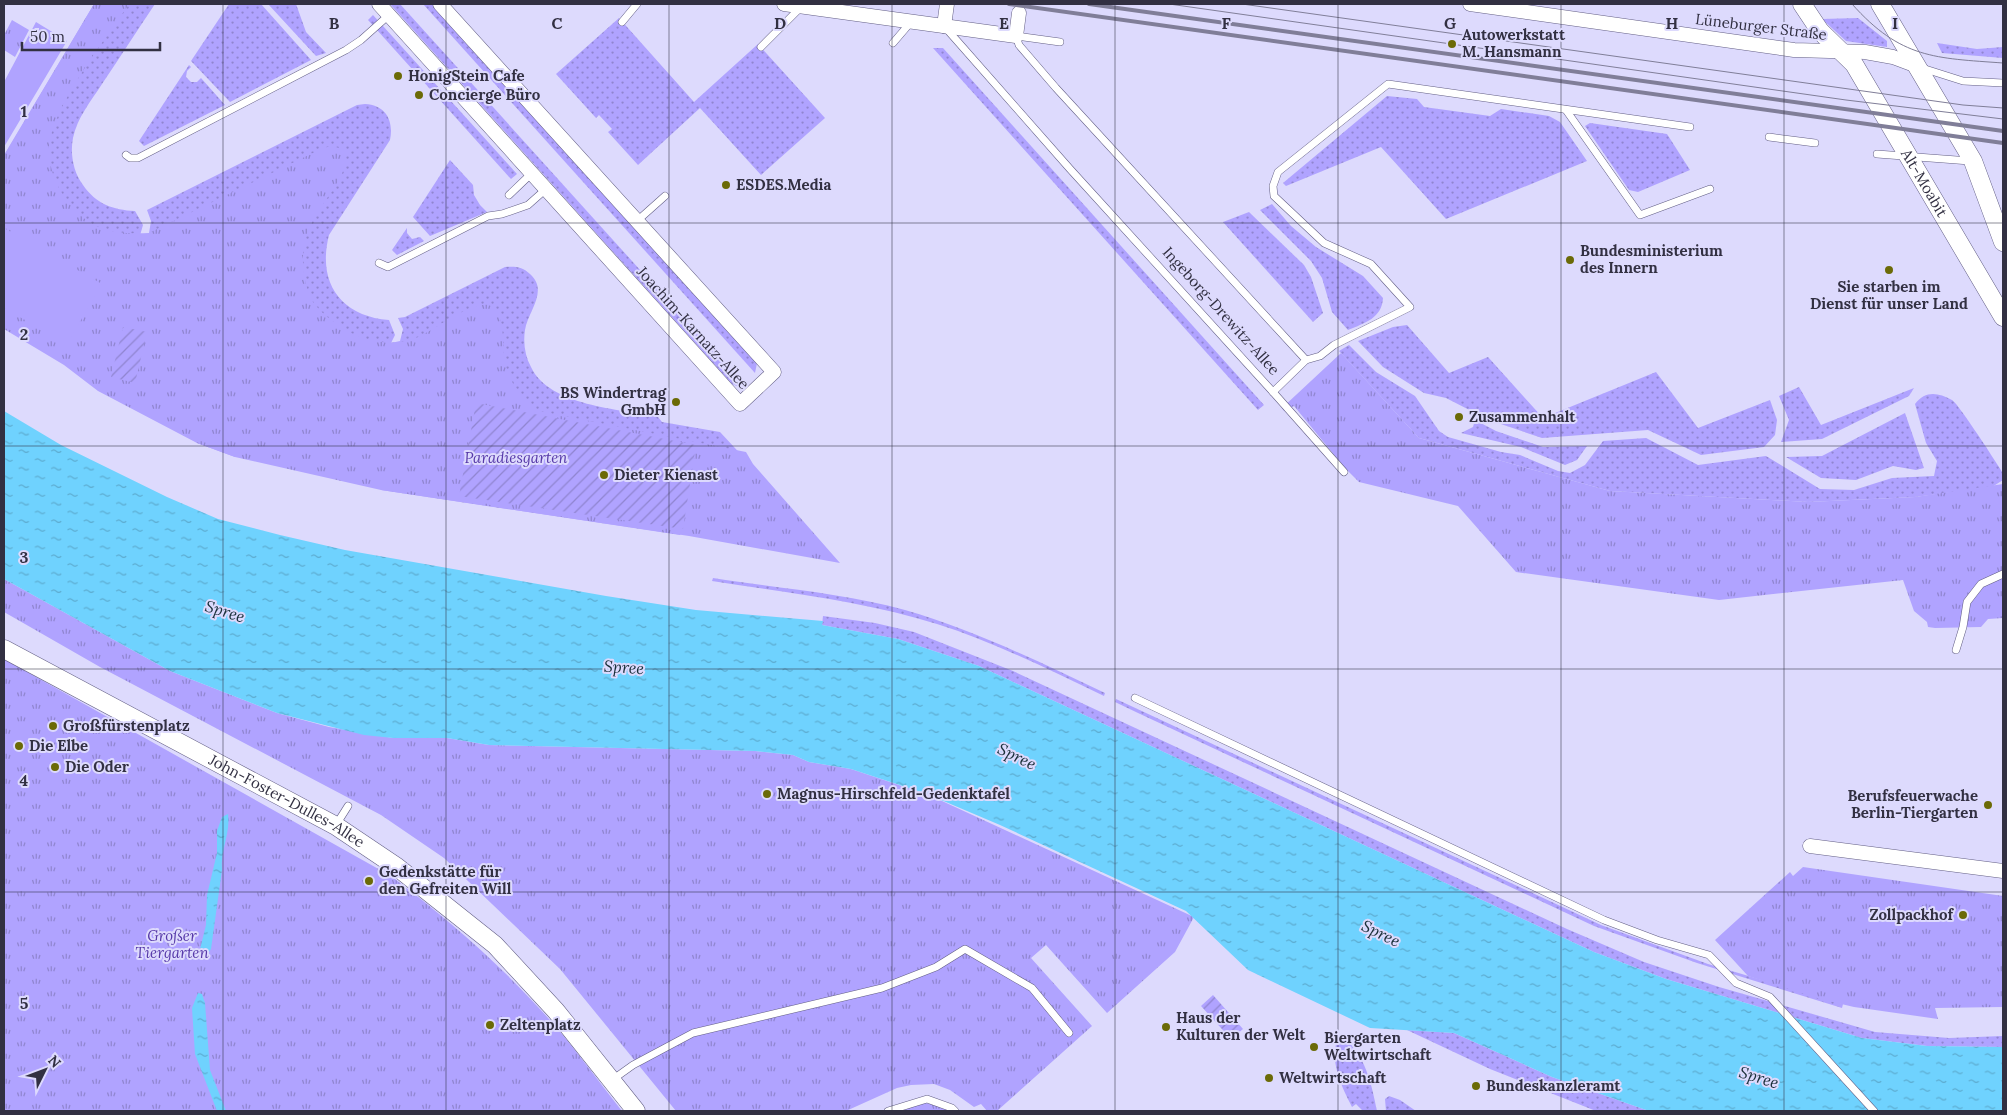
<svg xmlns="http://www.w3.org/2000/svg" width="2007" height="1115" font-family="Lora,serif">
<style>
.grass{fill:url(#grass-dots)}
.park{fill:url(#park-tufts)}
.garden{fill:url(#garden-furrows)}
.pitch{fill:#b0a3ff}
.water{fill:url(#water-ripples)}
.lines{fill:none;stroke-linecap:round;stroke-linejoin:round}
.service-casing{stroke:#635f85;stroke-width:8}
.minor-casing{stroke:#635f85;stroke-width:15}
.tertiary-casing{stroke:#635f85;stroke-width:19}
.service{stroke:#fff;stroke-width:7}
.minor{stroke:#fff;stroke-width:14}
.tertiary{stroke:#fff;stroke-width:18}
.tram{stroke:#807e98;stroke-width:1}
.rail{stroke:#807e98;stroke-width:4}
.grid{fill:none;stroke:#323042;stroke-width:1;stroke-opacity:0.55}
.poi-dot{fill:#6b6a07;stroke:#dddafd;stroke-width:2}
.labels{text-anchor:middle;stroke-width:4;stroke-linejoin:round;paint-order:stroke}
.street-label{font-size:15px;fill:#323042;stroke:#dddafd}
.poi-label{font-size:15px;font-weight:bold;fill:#323042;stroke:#dddafd;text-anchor:start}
.park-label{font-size:15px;font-style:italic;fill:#5639a9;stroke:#dddafd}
.water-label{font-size:16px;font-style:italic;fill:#182e38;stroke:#dddafd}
.grid-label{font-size:16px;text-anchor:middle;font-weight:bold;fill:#323042;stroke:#dddafd;stroke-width:4;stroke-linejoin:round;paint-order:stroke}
</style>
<defs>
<pattern id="grass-dots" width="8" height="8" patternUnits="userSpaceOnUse" patternTransform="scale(1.25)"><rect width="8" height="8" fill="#b0a3ff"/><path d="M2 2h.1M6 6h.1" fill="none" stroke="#9085d0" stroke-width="1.8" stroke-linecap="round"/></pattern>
<pattern id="park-tufts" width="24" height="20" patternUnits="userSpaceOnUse" patternTransform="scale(1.25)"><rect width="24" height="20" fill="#b0a3ff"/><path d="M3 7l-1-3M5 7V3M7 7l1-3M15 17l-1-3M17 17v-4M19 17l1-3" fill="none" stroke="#9085d0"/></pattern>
<pattern id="garden-furrows" width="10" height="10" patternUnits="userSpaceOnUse" patternTransform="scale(1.25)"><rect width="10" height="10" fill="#b0a3ff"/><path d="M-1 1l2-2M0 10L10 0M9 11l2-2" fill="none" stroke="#9085d0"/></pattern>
<pattern id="water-ripples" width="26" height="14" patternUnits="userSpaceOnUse" patternTransform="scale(1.25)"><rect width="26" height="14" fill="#6fd2fe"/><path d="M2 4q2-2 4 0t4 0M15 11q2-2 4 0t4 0" fill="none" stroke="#5cabcf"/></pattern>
</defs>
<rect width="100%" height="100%" fill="#dddafd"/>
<g class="grass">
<path d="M94,4H155C137,31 120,57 102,84C91,101 77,118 73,138C70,153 73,172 83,185C96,204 113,210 135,211L143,225L96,388L4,156Z"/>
<polygon points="229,4 261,4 311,60 230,102 191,61"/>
<polygon points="268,4 296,4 306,32 326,53 316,56"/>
<polygon points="390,4 400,4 743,384 739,387 732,384"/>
<polygon points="423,4 434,4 757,363 755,373"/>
<polygon points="373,15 517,174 511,179 368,20"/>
<polygon points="619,18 694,102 758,44 825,118 761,175 700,108 638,165 608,132 612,129 599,115 596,118 556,74"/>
<polygon points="1858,18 1887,41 1887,47 1846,41 1822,19"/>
<polygon points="1937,43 1977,49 2003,47 2003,58 1942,53"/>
<polygon points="933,48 943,48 1264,405 1258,410"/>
<polygon points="189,65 191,67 187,71 186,77 191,82 197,82 201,78 225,105 144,146 139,141"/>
<polygon points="1387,96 1417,99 1424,107 1490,116 1501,109 1549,116 1560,122 1587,161 1446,219 1381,147 1286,186 1283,183"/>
<path d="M365,104C386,105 394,121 390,140L329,235C317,282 340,316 389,320L395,335L391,343L400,341L403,329L398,318L405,317L505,267C515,266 523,267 530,274C549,291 528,311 525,330C523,343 525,356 531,367C549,406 620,409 658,417L662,422L720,432L748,462L680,535L381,490L366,419L235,457L197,443L121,322L149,233L151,221L147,210L357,105Z"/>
<polygon points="1590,123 1667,134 1690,170 1638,192 1629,190 1585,126"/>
<polygon points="450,160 473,185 474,195 480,205 487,212 430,236 413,217"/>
<path d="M1272,204L1291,226L1316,247L1363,276L1383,298C1382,318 1365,323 1348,330L1332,312L1322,278L1311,261L1260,210Z"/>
<polygon points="1249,212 1304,265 1311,277 1323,313 1313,322 1223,222"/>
<polygon points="407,228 407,233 412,239 420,237 424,241 397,255 392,250"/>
<polygon points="1407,325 1449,373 1488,357 1543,418 1656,372 1698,428 1770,400 1777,420 1775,435 1764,447 1701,455 1648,430 1542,438 1489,420 1446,398 1424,393 1383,367 1358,341 1393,327"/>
<path d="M1349,345L1376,372L1415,396L1439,431L1448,437L1501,452L1520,455L1558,471L1570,473L1585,465L1603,441L1646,438L1698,465L1766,456L1820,489L1854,490L1892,478L1934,476L1937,461L1926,443L1915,404C1925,391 1937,392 1952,400C1958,403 1996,462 2003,473V480L1992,487L1915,497L1808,502L1610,491L1419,438L1339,351Z"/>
<polygon points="1799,387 1821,425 1914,388 1909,396 1822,439 1781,442 1789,420 1779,396"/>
<polygon points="1905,413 1924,468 1916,470 1893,466 1856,480 1821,478 1786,457 1822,456"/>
<polygon points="1475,420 1496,431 1543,447 1587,446 1577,460 1565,465 1521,447 1461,433 1473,427"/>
<path d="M713,578C775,588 844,593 905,610C974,630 1040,662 1105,693L1104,696C1050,670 994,642 937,624C863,601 788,593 712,581Z"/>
<polygon points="823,616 875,623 914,632 1013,671 1567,929 1644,962 1719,987 1875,1032 1949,1038 2003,1036 2003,1047 1927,1046 1862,1038 1666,979 1594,952 979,666 898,639 822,625"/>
<polygon points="1116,699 1601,925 1708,964 1843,1004 1842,1008 1697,963 1594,926 1138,713 1115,702"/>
<polygon points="1407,1030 1454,1033 1552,1077 1649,1111 1596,1111 1490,1069"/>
<path d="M1339,1037H1342C1365,1052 1372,1086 1377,1111H1363L1356,1104L1352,1107L1350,1103C1341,1085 1328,1057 1339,1037Z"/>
<polygon points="1389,1096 1400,1100 1416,1111 1386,1111 1385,1099"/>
</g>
<g class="park">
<path d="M94,4H129C106,39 47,112 49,153C50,171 57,188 68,202C92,232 113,234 149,233L323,148C332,146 338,146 346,152C349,176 322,201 312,222C304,238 301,256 304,273C305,282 308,294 313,302C322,314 332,321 344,329C365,342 393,347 416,338C434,331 474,298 491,306C506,314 502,348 505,363C510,384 523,399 539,411L746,452L753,464L840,563L689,536L381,490L235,457L197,443L98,391L64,365L4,329V155Z"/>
<polygon points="12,20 29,30 15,57 4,50 4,35"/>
<polygon points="1341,353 1419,438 1610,491 1808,502 1915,497 2003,484 2003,622 2003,618 1988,619 1981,627 1935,628 1928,627 1927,622 1914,611 1903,580 1719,600 1516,572 1458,506 1359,482 1345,468 1294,406 1284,411 1282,408"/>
<polygon points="4,579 170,671 277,713 329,727 393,738 447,738 489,745 755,751 793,755 809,762 851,769 929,795 1194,917 1175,952 1107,1013 1046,945 1031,958 1092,1026 997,1111 987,1111 981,1104 974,1107 950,1090 934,1084 911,1085 897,1088 846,1111 676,1111 560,969 444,858 381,815 100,667 4,612"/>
<path d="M4,659L391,876C448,919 501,965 549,1019C575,1048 598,1081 622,1111H4Z"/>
<polygon points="1803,867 2003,896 2003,1007 1935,1008 1938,1019 1854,1007 1820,999 1748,976 1715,940 1790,872 1793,876"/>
<polygon points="925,1103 952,1108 955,1111 895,1111"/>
</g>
<g class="garden">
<polygon points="123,327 147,332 135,383 111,377"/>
<polygon points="476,403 696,445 683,529 459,496"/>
<polygon points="1213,995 1243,1029 1231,1039 1201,1006"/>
</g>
<g class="pitch">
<polygon points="36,22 67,41 4,147 4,82"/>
<polygon points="4,228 102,284 67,344 4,308"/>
</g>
<g class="water">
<polygon points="4,411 61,445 167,497 218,519 280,535 345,550 606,596 696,610 823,621 822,625 898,639 979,666 1594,952 1666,979 1862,1038 1927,1046 2003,1047 2003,1111 1649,1111 1552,1077 1454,1033 1370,1028 1248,970 1186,911 1000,825 927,794 851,769 809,762 793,755 755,751 489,745 447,738 393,738 364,735 277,713 170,671 4,579"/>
<path d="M228,814C231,832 220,851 222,870L211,949L205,958L200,949L206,925L207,895L217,853V831L222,817Z"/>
<polygon points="198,993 202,994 205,1003 210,1070 226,1111 217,1111 195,1054 192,1008"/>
</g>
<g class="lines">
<g class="service-casing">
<g id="service">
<polyline points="622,22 637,4"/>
<polyline points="944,26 1070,169 1273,392 1306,360 1056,88 1019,45 1016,36 1060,42"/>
<polyline points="893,43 911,22"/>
<polyline points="761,47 801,7"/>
<polyline points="1922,68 1963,81 2003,83"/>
<polyline points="1566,110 1640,215 1710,189"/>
<polyline points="1769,137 1815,143"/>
<polyline points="1877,154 1970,161"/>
<polyline points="126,155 130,158 138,158 346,50 361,40 389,15"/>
<polyline points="509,195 532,173"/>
<polyline points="637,221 665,196"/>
<polyline points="379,263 388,267 488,216 502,214 528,205 546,189"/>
<polyline points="1306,360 1320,356 1334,345 1410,307 1371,264 1324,243 1274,196 1273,186 1278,172 1388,84 1690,127"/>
<polyline points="1273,392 1344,472"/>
<polyline points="1956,650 1963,627 1967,602 1981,584 2003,574"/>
<polyline points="1135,698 1604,920 1657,940 1709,955 1736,983 1770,997 1874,1111"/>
<polyline points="336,825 348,806"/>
<polyline points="612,1080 633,1065 693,1033 882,988 936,967 965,949 1032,988 1069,1033"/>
<polyline points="888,1111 927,1099 952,1108 955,1111"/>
</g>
</g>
<g class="minor-casing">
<g id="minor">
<polyline points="379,4 740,404 774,372 440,4"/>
<polyline points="784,4 1016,36 1019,13"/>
<polyline points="1470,4 1794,50 1865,52 1893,57 1917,66"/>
<polyline points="944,26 947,4"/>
<polyline points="1810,846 2003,871"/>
</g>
</g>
<g class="tertiary-casing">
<g id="tertiary">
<path id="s1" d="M1802,4L1820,31L1854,64L2003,317"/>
<polyline points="1880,4 1973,161 2003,242"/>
<path id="s2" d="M4,649L336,826L397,867L495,945L556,1011L636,1111"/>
</g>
</g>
<use href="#service" class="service"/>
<use href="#minor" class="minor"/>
<use href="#tertiary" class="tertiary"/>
<g class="tram">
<polyline points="1169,4 1846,100 2003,119"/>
<polyline points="1242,4 1963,105 2003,108"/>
<path d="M1852,4C1901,59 1935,58 2003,63"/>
</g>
<g class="rail">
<polyline points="1009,4 2003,143"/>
<polyline points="1089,4 2003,131"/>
</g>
</g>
<path class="grid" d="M223,4V1111M446,4V1111M669,4V1111M892,4V1111M1115,4V1111M1338,4V1111M1561,4V1111M1784,4V1111M4,223H2003M4,446H2003M4,669H2003M4,892H2003"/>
<g class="poi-dot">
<circle cx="1452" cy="44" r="5"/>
<circle cx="398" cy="76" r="5"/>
<circle cx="419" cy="95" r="5"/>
<circle cx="726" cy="185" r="5"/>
<circle cx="1570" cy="260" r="5"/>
<circle cx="1889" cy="270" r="5"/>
<circle cx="676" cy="402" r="5"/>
<circle cx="1459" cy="417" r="5"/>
<circle cx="604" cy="475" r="5"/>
<circle cx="53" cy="726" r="5"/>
<circle cx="19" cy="746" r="5"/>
<circle cx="55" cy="767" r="5"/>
<circle cx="767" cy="794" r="5"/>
<circle cx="1988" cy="805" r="5"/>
<circle cx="369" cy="881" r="5"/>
<circle cx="1963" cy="915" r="5"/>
<circle cx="490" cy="1025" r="5"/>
<circle cx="1166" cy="1027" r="5"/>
<circle cx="1314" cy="1047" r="5"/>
<circle cx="1269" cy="1078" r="5"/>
<circle cx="1476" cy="1086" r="5"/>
</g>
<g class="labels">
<g class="street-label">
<text transform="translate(1761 27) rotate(7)" y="5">Lüneburger Straße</text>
<text dy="5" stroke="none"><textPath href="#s1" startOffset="218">Alt-Moabit</textPath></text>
<text transform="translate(1221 311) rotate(48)" y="5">Ingeborg-Drewitz-Allee</text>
<text transform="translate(693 328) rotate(48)" y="5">Joachim-Karnatz-Allee</text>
<text dy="5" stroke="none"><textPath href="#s2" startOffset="321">John-Foster-Dulles-Allee</textPath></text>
</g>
<g class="poi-label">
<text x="1462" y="40">Autowerkstatt<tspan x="1462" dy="17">M. Hansmann</tspan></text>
<text x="408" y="81">HonigStein Cafe</text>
<text x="429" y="100">Concierge Büro</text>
<text x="736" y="190">ESDES.Media</text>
<text x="1580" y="256">Bundesministerium<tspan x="1580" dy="17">des Innern</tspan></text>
<text x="1889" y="292" text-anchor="middle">Sie starben im<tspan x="1889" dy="17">Dienst für unser Land</tspan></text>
<text x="666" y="398" text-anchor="end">BS Windertrag<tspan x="666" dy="17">GmbH</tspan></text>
<text x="1469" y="422">Zusammenhalt</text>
<text x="614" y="480">Dieter Kienast</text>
<text x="63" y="731">Großfürstenplatz</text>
<text x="29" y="751">Die Elbe</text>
<text x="65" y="772">Die Oder</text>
<text x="777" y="799">Magnus-Hirschfeld-Gedenktafel</text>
<text x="1978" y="801" text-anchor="end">Berufsfeuerwache<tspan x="1978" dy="17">Berlin-Tiergarten</tspan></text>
<text x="379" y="877">Gedenkstätte für<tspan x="379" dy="17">den Gefreiten Will</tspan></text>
<text x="1953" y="920" text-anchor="end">Zollpackhof</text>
<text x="1176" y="1023">Haus der<tspan x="1176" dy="17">Kulturen der Welt</tspan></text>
<text x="500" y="1030">Zeltenplatz</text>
<text x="1324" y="1043">Biergarten<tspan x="1324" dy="17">Weltwirtschaft</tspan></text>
<text x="1279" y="1083">Weltwirtschaft</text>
<text x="1486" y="1091">Bundeskanzleramt</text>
</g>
<g class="park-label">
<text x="516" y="463">Paradiesgarten</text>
<text x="172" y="941">Großer<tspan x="172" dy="17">Tiergarten</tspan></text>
</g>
<g class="water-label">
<text transform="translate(225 611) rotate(17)" y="6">Spree</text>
<text transform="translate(624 667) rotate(4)" y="6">Spree</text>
<text transform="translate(1017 756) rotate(26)" y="6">Spree</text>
<text transform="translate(1381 933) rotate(26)" y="6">Spree</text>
<text transform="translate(1759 1077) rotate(17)" y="6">Spree</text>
</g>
</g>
<g class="grid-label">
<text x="334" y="29">B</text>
<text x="557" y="29">C</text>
<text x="780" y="29">D</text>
<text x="1004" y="29">E</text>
<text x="1226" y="29">F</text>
<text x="1450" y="29">G</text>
<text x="1672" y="29">H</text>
<text x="1895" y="29">I</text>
<text x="24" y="117">1</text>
<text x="24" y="340">2</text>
<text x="24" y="563">3</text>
<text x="24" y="786">4</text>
<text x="24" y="1009">5</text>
</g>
<rect width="2007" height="1115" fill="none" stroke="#323042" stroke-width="10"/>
<g transform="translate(45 1070) rotate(48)" stroke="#dddafd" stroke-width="4" paint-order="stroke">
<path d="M0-4L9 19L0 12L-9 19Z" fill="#323042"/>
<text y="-8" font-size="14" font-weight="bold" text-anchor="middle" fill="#323042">N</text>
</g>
<path d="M22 42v8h138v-8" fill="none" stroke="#323042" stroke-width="2.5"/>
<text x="30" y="42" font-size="15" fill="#323042" stroke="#dddafd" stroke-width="4" paint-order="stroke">50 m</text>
</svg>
